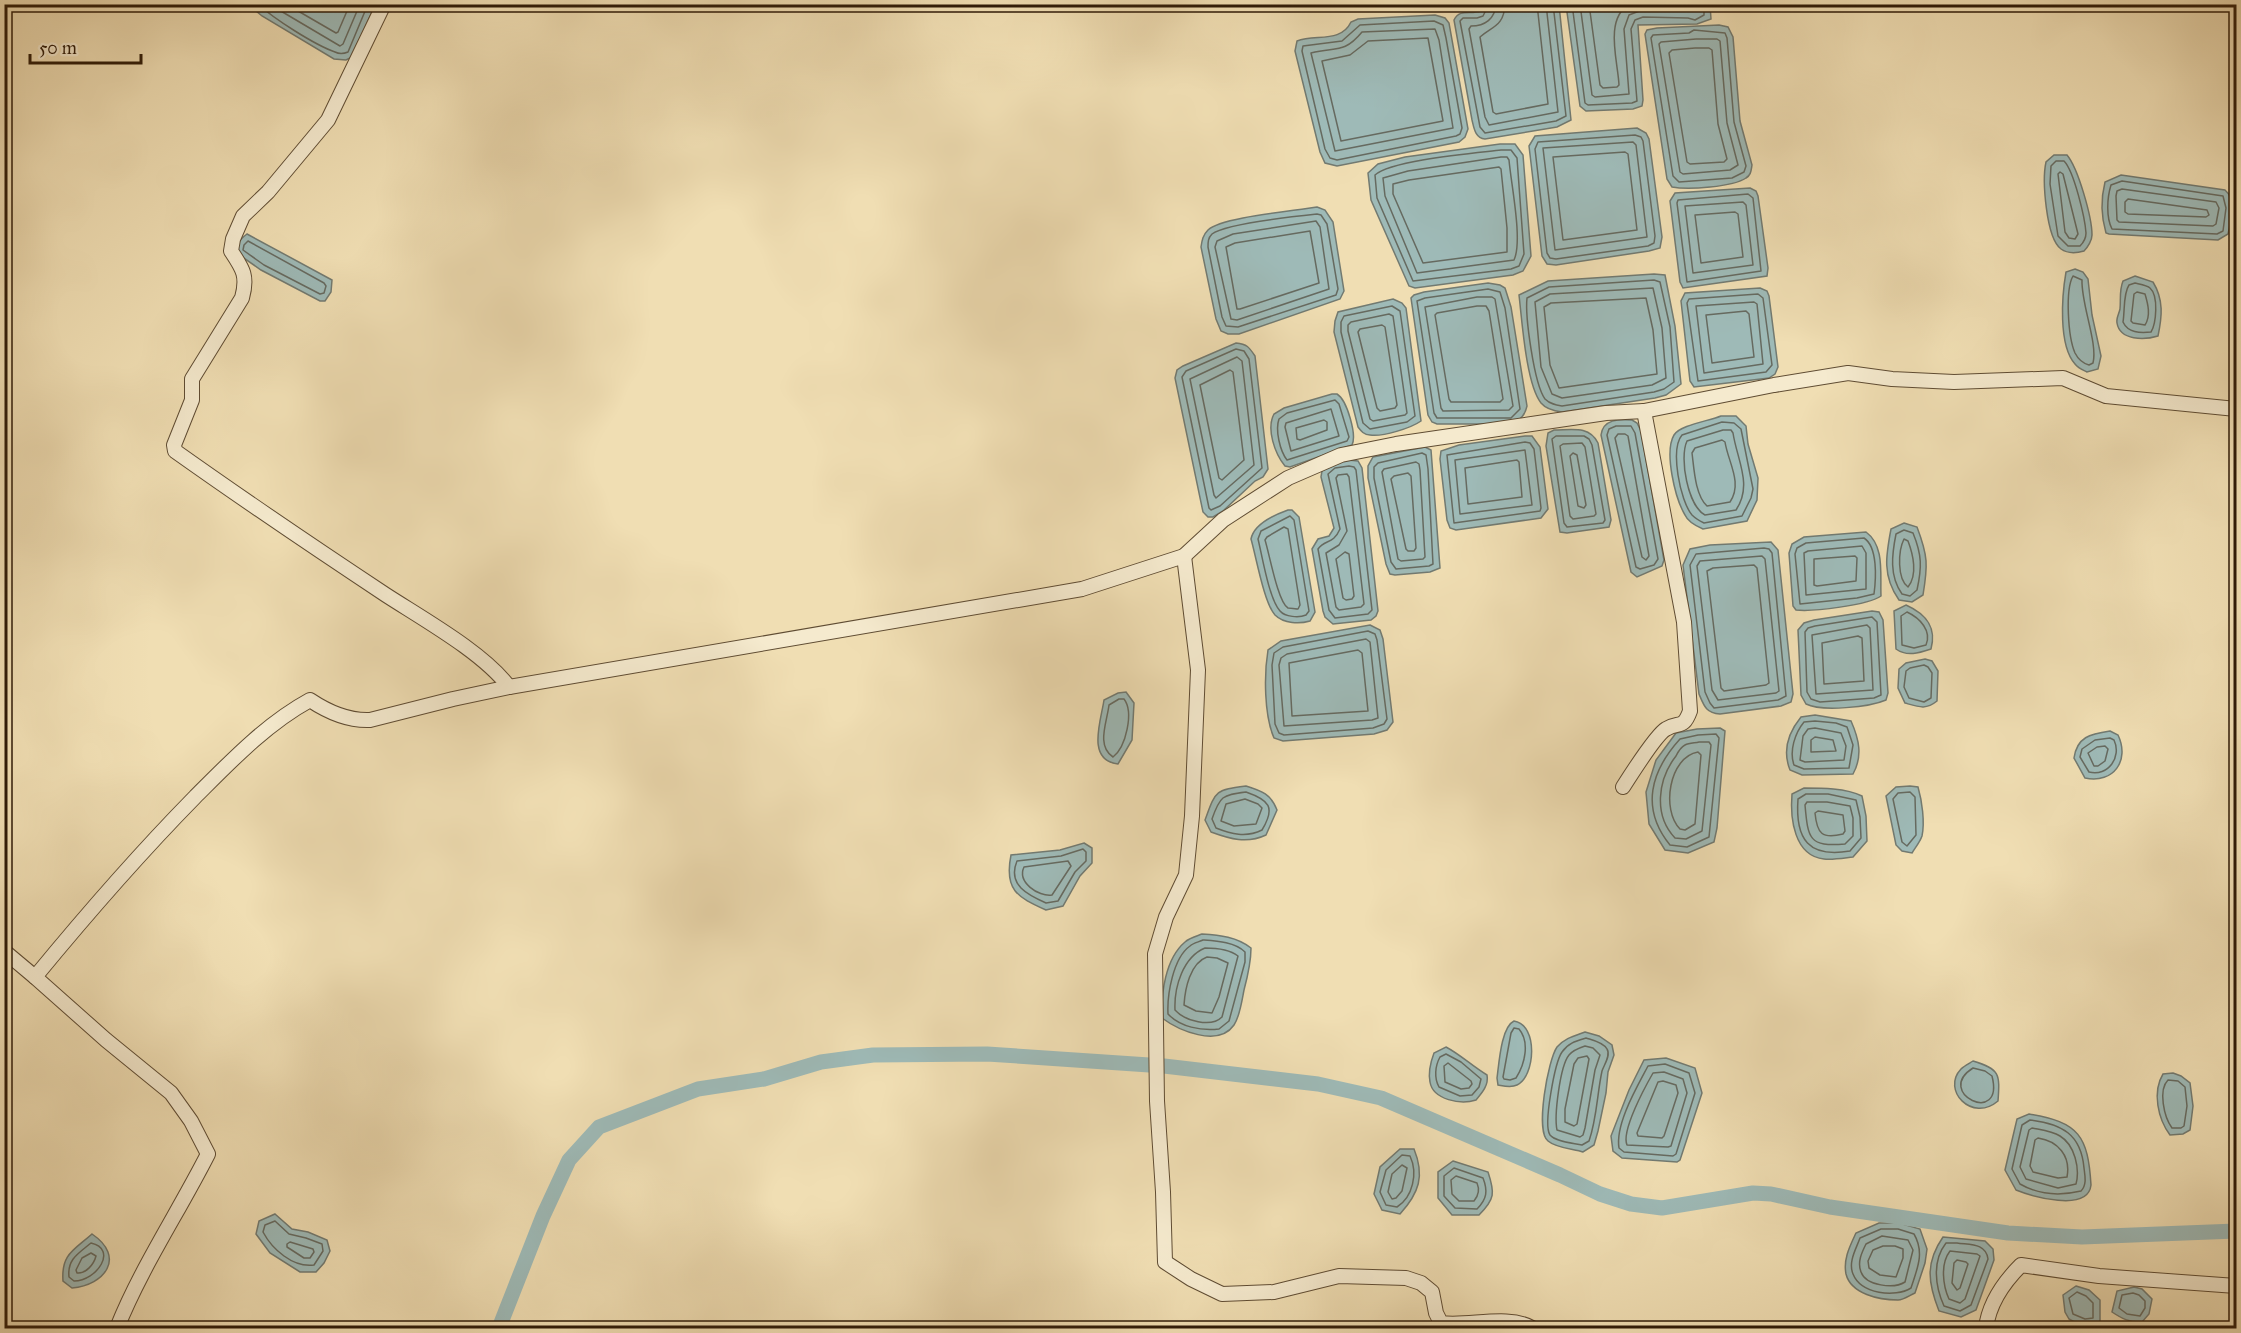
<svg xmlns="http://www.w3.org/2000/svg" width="2241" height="1333" font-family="'IM FELL Great Primer',serif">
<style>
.water{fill:#9ebab7;stroke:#727a71;stroke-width:1.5}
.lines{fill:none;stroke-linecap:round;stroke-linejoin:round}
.shore{stroke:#666a60;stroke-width:1.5}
.canal{stroke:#9ebab7;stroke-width:15}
.minor-casing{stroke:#5f4c33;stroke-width:16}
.minor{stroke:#f5eace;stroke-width:14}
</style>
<rect width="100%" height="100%" fill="#f0deb3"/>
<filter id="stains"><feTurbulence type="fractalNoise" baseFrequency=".00333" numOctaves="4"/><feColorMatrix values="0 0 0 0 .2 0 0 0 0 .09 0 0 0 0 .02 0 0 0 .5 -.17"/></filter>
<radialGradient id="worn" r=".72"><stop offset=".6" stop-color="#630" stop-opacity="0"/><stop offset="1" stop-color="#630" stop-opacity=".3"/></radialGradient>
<g class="water">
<polygon points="249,5 375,5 352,57 346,60 334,59 262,16"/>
<path d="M1483,5H1559L1571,120L1557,127L1485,139C1475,138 1474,128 1472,120L1454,20C1460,8 1470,15 1481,11Z"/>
<polygon points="1566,5 1710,5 1711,19 1697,24 1638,25 1643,100 1642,106 1633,109 1586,111 1580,106"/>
<path d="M1435,15L1445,18L1449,23L1468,129L1465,137L1459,142L1337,166L1325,163L1320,152L1295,51L1297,41C1316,34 1341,43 1351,22L1358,19Z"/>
<path d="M1719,25L1728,27L1733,37L1740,121L1752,165C1751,171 1751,175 1746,178C1733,187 1688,190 1672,187L1667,179L1645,34L1647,30L1657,28Z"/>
<polygon points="1637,128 1646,133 1649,139 1662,237 1660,248 1649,251 1556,265 1547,264 1542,256 1529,146 1535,136"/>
<polygon points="1500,144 1515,144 1523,155 1531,256 1523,271 1513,275 1415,288 1409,286 1371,200 1368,173 1378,164 1405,157"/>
<path d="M2054,155H2067C2078,168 2092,217 2092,235C2092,240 2088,247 2084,251C2077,253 2068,254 2061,249C2046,238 2042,180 2046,162Z"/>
<path d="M2121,175L2225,190C2237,200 2231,221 2228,234L2218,240L2109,234L2106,233C2101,216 2101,198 2105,182Z"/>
<polygon points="1750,188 1756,191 1758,196 1768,268 1767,276 1683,288 1680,282 1670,201 1675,193"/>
<path d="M1317,207L1325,210L1333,222L1344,291L1340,299L1239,334H1228L1221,331L1216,319L1201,247C1202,240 1203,235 1208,230C1221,217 1295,211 1317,207Z"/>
<path d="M247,234L332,280L331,292L325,301H320L261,270L238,254C236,244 239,240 247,234Z"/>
<path d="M2075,269L2083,272L2088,279L2092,315L2101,356L2098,369L2087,372C2083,370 2078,368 2075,364C2058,345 2062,295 2066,272Z"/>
<path d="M1654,274L1665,275L1675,326L1681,384L1666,395L1655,398L1562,412C1554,411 1546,409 1541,403C1526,384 1522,320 1519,295L1548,281Z"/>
<path d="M2135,276L2153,282C2164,300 2162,317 2158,336C2145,340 2120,341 2117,323C2116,318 2119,314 2120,309C2121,299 2119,291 2123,281Z"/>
<path d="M1488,283L1500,285L1505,288L1511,307L1527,406C1525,415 1521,419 1513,424H1437L1432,422L1428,415L1411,298L1414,295L1424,292Z"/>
<polygon points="1760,288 1767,291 1769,296 1778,367 1775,374 1769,378 1694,387 1690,381 1681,301 1685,293"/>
<path d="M1393,299L1402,303L1406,308L1421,421C1411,428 1383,437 1370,435C1364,435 1361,431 1358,427L1334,332L1335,321L1338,312Z"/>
<path d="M1236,343C1247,344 1249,347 1255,356L1268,469L1263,477L1255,481L1223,511L1213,517H1208L1203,512L1175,378L1177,370L1183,366Z"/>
<path d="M1332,394H1337C1347,400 1357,435 1352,445L1290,467L1285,466C1275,454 1266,429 1274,414L1284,408Z"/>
<path d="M1721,416H1736L1746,426L1748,444L1758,478L1757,500L1747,521L1703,529C1696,526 1688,522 1685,515C1675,498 1664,452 1674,435C1680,425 1709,421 1721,416Z"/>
<path d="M1632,420L1637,423L1641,431L1664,560L1662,566L1637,577L1631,572L1601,435C1603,419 1619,419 1632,420Z"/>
<path d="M1554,430C1571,430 1589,425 1598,443L1611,520L1609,527L1567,533L1560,532L1546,446L1548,433Z"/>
<polygon points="1525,436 1532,436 1540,447 1548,509 1541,518 1456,530 1450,528 1447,520 1440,459 1441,451 1459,445"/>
<polygon points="1425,447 1431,450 1440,568 1430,572 1395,575 1390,574 1386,564 1368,478 1368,466 1373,457"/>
<polygon points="1348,460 1358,461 1362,468 1378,611 1376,616 1371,620 1333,624 1325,617 1323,611 1312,549 1318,539 1329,536 1334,528 1321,477 1322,471 1333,462"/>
<path d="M1288,510H1292L1299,517L1315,612L1310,621C1300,624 1284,624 1275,615C1264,603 1256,556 1251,539C1254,524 1274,515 1288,510Z"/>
<path d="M1904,523L1917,527C1928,556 1928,565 1923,595L1912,602L1899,600C1882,576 1886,555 1891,529Z"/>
<path d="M1866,532C1885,546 1880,574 1881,596C1869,605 1812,612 1796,610L1793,606L1789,553L1792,544L1804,537Z"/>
<path d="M1771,542L1778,550L1793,694L1791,702L1781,706L1720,714C1706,713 1704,706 1699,694L1683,565L1690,549L1710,545Z"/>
<path d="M1906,605C1926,614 1937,627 1931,649C1919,653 1907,657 1896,649L1894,611Z"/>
<path d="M1872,611L1879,612L1883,620L1888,693L1886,700C1870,707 1822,712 1806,704L1801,695L1798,630L1804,623L1814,620Z"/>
<path d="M1370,625L1380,630L1383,639L1393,722L1387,730L1374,734L1283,741L1274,738C1264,715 1264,674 1268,650L1281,641Z"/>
<path d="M1925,659L1932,661L1938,671L1937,701C1926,710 1919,707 1905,703L1898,688L1899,669L1906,663Z"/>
<path d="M1126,692L1134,703L1132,740L1118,764C1086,760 1101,721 1104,700L1118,693Z"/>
<path d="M1815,715L1851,721C1859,739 1863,756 1853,774L1802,775L1790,770C1782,750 1788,733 1801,717Z"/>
<polygon points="1720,728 1725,731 1717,828 1714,842 1688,853 1665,850 1649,824 1646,792 1656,760 1676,733 1697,729"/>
<path d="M2110,731L2118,735C2130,760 2114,784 2085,778L2074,758C2077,737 2090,734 2110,731Z"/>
<path d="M1246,786C1262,791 1271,794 1277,810L1266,835C1247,844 1230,839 1211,832L1205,820C1216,790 1215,790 1246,786Z"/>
<path d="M1910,786L1918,787C1922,801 1925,822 1922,836C1920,842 1915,848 1912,853L1902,851L1896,845L1886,796L1896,787Z"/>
<path d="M1804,788C1821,788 1846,788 1862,796L1866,816L1867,841L1853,857C1844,858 1833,860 1824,859C1794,856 1790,818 1792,794Z"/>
<path d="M1084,843L1092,848V863L1080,876L1063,906L1046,910C1017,897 1004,890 1011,855L1060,850Z"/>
<path d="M1202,934C1220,935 1237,937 1251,948C1251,963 1248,975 1244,990C1242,1000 1240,1016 1234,1025C1218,1048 1178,1030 1162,1018C1161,994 1165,959 1185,942C1189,938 1197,936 1202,934Z"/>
<path d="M1514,1021C1539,1025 1535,1077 1517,1085C1511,1088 1504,1086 1498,1085L1497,1078C1499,1064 1501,1027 1514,1021Z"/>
<path d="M1585,1032L1599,1036L1612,1045L1614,1055L1608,1072L1606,1093L1598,1131L1594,1145L1583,1152C1573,1149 1556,1148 1548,1141C1535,1131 1548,1060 1557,1047C1565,1038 1574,1036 1585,1032Z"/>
<path d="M1446,1047C1461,1055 1472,1066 1487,1075C1489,1085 1482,1093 1476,1100C1461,1105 1433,1100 1430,1082C1428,1072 1431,1061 1434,1053Z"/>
<polygon points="1666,1058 1695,1068 1702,1093 1680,1160 1677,1162 1622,1158 1613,1151 1611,1136 1629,1090 1644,1060"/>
<path d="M1973,1061C2000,1069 2000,1074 1998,1101C1972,1123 1941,1090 1961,1069C1964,1066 1970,1063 1973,1061Z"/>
<path d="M2173,1073L2181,1076L2190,1083L2193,1106L2190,1130L2183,1134L2170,1135C2158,1119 2152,1092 2163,1074Z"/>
<path d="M2029,1114C2079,1122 2088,1136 2091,1185C2088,1213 2031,1196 2016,1190L2005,1170L2017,1119Z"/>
<path d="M1400,1149H1414C1425,1176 1419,1193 1400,1214L1382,1210L1374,1194L1380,1167Z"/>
<path d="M1453,1161L1488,1172C1495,1193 1495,1199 1479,1215H1452L1438,1198V1172Z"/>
<polygon points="275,1214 292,1229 308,1232 327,1240 330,1251 324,1263 316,1272 300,1272 270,1253 256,1234 259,1221"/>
<path d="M1879,1223H1899L1920,1229L1927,1249L1925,1263L1915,1293C1910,1295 1904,1300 1898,1300C1879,1300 1851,1294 1846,1274C1843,1259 1850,1246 1856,1233Z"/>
<path d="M92,1234C126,1257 105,1285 72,1288L63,1281C61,1254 74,1250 92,1234Z"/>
<path d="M1943,1237L1985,1241L1993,1249L1994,1260L1976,1310L1961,1317L1939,1311C1928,1283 1925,1263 1943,1237Z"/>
<path d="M2076,1286L2089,1290L2100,1300V1322C2088,1327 2079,1325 2069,1319L2065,1312L2063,1295Z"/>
<path d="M2134,1287L2142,1289L2152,1299L2149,1314L2142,1322C2130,1323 2121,1318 2112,1312L2117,1291Z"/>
</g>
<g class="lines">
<g class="shore">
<path d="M258,4C274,19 315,45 335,52C339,54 343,54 348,52L368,4"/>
<polyline points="269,4 340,46 343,44 360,4"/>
<polyline points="286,4 336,33 338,32 350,4"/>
<polyline points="1489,4 1483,16 1477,18 1463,18 1460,21 1480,127 1485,133 1556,121 1566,116 1553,4"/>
<path d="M1496,4C1495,19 1485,26 1471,26L1469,29L1485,117L1489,125L1558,112L1546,4"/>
<path d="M1505,4C1504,26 1493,26 1480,37L1493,112L1496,114L1548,104L1537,4"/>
<polyline points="1572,4 1585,103 1588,105 1632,103 1637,101 1631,29 1635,20 1643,17 1688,18 1695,20 1704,15 1704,4"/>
<polyline points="1580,4 1592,95 1595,97 1629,94 1624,29 1629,15 1642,10 1694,11 1697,4"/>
<path d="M1589,4L1600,85L1603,88L1617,87L1619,85C1618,61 1604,20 1629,4"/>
<polygon points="1434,21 1443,25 1446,38 1462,128 1460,134 1456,136 1337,160 1330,158 1325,149 1302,51 1303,46 1342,41 1360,25"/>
<path d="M1435,29L1439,40L1453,128L1335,151L1311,53C1335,46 1343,55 1362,32Z"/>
<polygon points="1694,30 1725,33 1727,38 1734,122 1746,166 1744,172 1732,178 1679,182 1673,176 1651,38 1653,35 1689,33"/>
<polygon points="1428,38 1443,121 1341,141 1322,61 1350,55 1368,41"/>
<polygon points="1696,39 1717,39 1720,41 1727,123 1738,165 1730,170 1683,174 1680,172 1659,44 1661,42"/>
<polygon points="1695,48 1709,48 1712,50 1718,124 1727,159 1724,162 1690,164 1687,162 1669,53 1672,50"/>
<polygon points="1635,135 1641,137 1643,141 1655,236 1654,243 1648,246 1556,259 1550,258 1547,253 1535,149 1538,142"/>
<polygon points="1633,142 1636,145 1647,237 1555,250 1543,148"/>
<path d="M1501,150H1511L1517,158L1524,254L1519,266L1511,269L1413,281L1377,198L1375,175C1391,160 1476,153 1501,150Z"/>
<polygon points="1625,152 1628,154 1637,230 1563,240 1553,157"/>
<path d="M1501,157H1507L1509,160C1511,184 1523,241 1514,260L1417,273L1385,196L1383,178L1408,171Z"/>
<path d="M2056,161H2064C2074,171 2085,218 2086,233C2086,238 2083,243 2080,246H2068L2058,236L2050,184L2051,166Z"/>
<polygon points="1499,167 1501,169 1507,228 1507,252 1423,263 1393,194 1393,184 1409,180"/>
<polygon points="2060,172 2063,174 2078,234 2075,239 2069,238 2065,232 2058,174"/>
<path d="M2122,181L2223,196L2226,208L2223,231L2217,234L2112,229C2106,217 2107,198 2111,185Z"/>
<polygon points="2122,189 2216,202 2219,208 2216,224 2213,226 2119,222 2117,220 2116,196 2117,191"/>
<polygon points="1748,194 1753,198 1761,271 1687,282 1677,203 1678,200"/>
<polygon points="2128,199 2207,210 2209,215 2206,217 2128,214 2125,212 2125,202"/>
<polygon points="1743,202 1746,205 1753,265 1693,273 1685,206"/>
<polygon points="1735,212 1738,214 1743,257 1701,263 1695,215"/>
<path d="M1317,214L1321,215L1327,224L1338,289L1336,295L1238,327L1226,326L1222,317L1208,247C1208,242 1208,238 1212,234C1225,224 1298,216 1317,214Z"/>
<polygon points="1316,221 1320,227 1329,289 1237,320 1231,319 1215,247 1217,241 1233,234"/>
<polygon points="1310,231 1319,283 1240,309 1237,309 1226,247 1235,243"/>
<polygon points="248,241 324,283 326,286 324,293 320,294 264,265 243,250 244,245"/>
<path d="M2073,276L2082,280C2081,304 2098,343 2093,363L2089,365C2082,363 2078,359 2075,353C2068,337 2065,290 2073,276Z"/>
<path d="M1654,280L1660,282L1670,327L1674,382L1664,389L1654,392L1562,406C1556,405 1550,404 1545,399C1534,384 1525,316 1527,298L1549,287Z"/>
<path d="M2135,283C2139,284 2147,285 2150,288C2159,296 2156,324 2151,332C2140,333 2128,333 2123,322C2125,310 2123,294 2129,285Z"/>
<polygon points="1653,288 1662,328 1666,378 1652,385 1562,398 1552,394 1541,367 1535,302 1550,294"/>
<polygon points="1488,289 1500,292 1505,308 1520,409 1511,418 1437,418 1434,413 1417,301 1425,298"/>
<path d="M2137,292L2145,294C2148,304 2151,316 2145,325L2133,323L2131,321L2134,294Z"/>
<polygon points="1758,294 1763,298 1772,365 1766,372 1698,381 1687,303 1689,299"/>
<polygon points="1477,297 1492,297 1495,299 1513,406 1509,410 1443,411 1441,408 1425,307"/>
<polygon points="1646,298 1653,330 1657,374 1559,388 1550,365 1544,307 1551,303"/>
<polygon points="1754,302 1757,304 1763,364 1704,373 1696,306"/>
<polygon points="1392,306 1400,311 1415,416 1407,422 1370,429 1363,423 1341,332 1341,322 1344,316"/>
<polygon points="1477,306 1486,306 1489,311 1503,399 1500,402 1451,402 1449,399 1435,315 1437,313"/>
<polygon points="1746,311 1749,314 1754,357 1712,363 1706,315"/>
<polygon points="1389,314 1393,316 1407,413 1405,415 1373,421 1370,419 1348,331 1348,325 1351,322"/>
<polygon points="1382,325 1385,327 1397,405 1395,408 1380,411 1377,408 1358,332 1360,329"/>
<polygon points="1236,349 1244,351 1249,359 1262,468 1220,506 1211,510 1209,508 1182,377 1186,371"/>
<polygon points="1237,357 1242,361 1254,465 1216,498 1214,495 1190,379"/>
<polygon points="1230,370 1233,372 1244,460 1222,480 1219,478 1200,385"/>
<path d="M1335,400L1339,404L1349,437L1347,441L1287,460C1280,451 1275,430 1279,419L1287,413Z"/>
<polygon points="1331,409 1339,436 1291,451 1285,427 1286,423"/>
<polygon points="1324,420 1327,422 1327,430 1300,440 1297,439 1296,428"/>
<path d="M1722,422L1734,423L1741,429L1753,489L1751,498L1742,516L1704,523C1700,521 1695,518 1692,515C1680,501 1670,449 1682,435Z"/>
<polygon points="1616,426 1631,426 1635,433 1658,559 1654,565 1640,569 1636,567 1607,435 1609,429"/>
<path d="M1723,430H1731L1733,433C1737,460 1753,485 1736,510L1705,515C1688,506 1679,458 1687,441Z"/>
<polygon points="1618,434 1625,434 1628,436 1649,556 1646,560 1642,557 1615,438"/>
<polygon points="1584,436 1589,439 1592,445 1605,520 1603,523 1567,527 1564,523 1552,439 1556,436"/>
<path d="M1722,440L1725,442C1728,462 1743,483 1730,502L1707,506C1695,495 1694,468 1692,453L1695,448Z"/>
<polygon points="1525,442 1530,443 1534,449 1541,508 1540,511 1454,523 1447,455"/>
<polygon points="1582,443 1585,447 1596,514 1594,516 1573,519 1570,516 1560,446 1563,444"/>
<polygon points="1525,450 1532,505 1460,514 1455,460"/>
<polygon points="1422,453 1426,455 1428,469 1433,564 1429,566 1396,569 1391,562 1374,478 1374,467 1378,463"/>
<polygon points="1573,453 1577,455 1586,505 1584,508 1578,506 1570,456"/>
<polygon points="1517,460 1519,462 1522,497 1468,504 1465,468"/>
<polygon points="1416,462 1419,464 1420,470 1425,557 1423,559 1401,561 1398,559 1382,472 1384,469"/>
<path d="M1349,466L1354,467L1356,470L1372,610L1368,614L1335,618L1329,610L1318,549C1325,539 1333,545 1340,529L1328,474L1335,468Z"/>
<polygon points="1408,473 1411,476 1416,548 1414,551 1408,551 1406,549 1391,479 1394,476"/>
<polygon points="1347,474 1349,477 1364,604 1361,607 1339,610 1336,607 1326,553 1339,545 1347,531 1336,478 1338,475"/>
<path d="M1290,516L1294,520L1309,611L1306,615C1299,618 1285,617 1280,611C1269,599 1262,555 1258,539L1261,531Z"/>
<path d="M1284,527L1288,529L1300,605L1298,609C1297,609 1289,608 1288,608C1278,603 1269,552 1265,540L1267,537Z"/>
<path d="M1904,530L1913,533C1922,555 1922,567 1917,590L1910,596L1902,594C1889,576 1892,554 1896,534Z"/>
<path d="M1864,538C1878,547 1876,579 1874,594L1857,598L1800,604L1795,554L1797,548L1806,543Z"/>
<path d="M1904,539L1908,541C1913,554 1918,575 1908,587C1897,579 1898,551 1904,539Z"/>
<polygon points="1862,546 1866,553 1866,589 1806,595 1804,553 1808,551"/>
<polygon points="1764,548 1769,549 1772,553 1786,696 1778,700 1714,708 1710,703 1705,692 1690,565 1696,554"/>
<polygon points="1345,552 1349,554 1354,596 1352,599 1346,600 1343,598 1336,559"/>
<polygon points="1762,556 1765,559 1779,691 1776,693 1718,700 1712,690 1697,566 1700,561"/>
<polygon points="1855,556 1857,558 1856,581 1817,586 1814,585 1814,559"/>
<polygon points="1754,565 1757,568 1769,683 1766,685 1724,691 1721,688 1707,571 1713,568"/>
<path d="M1907,612C1920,618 1932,631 1926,645L1914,648L1902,645L1901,616Z"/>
<polygon points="1872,617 1877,622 1881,695 1874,698 1820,702 1811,699 1807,692 1805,632 1808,628 1815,626"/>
<polygon points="1867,625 1870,628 1873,690 1816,694 1812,635"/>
<polygon points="1368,631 1375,634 1377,640 1387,719 1384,724 1373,728 1284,735 1279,733 1275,724 1272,665 1274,653 1283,647"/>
<polygon points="1858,636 1862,638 1864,681 1824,684 1822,643"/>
<polygon points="1366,639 1370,642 1378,718 1372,720 1284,726 1279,665 1281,658 1287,654"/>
<polygon points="1358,650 1362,653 1368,711 1292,716 1289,663"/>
<polygon points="1924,665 1928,667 1932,673 1931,698 1924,702 1909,698 1904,687 1906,671 1910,668"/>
<path d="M1119,699H1124C1134,712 1126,747 1113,757C1096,746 1107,722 1109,705Z"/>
<path d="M1815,721L1836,723L1847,727L1853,745L1849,768L1804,769L1794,765C1789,751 1795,733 1804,722Z"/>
<polygon points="1815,728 1841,733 1846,746 1844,760 1805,762 1800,760 1803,736 1808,729"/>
<path d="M1716,734L1719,738L1709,837L1687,847L1670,845C1640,808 1651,771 1680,739L1698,735Z"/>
<polygon points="1815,737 1833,740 1836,751 1811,752 1811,740"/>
<path d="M2110,738L2114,740C2122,757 2108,777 2089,772L2080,757L2082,749L2095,740Z"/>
<path d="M1699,742H1709L1711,745L1702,831L1686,839L1675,838C1653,815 1658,779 1676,756C1678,752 1681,747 1685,745C1689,743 1695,743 1699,742Z"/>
<polygon points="2105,746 2108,749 2105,761 2098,766 2094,766 2088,753 2097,747"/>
<path d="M1698,752L1701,755L1695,824L1685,830L1680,829C1661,810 1669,757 1698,752Z"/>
<path d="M1246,792C1269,800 1276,807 1262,830C1246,838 1231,834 1216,828L1212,819C1220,796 1222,795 1246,792Z"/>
<polygon points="1910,792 1915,797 1916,835 1907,846 1902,842 1893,799 1898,793"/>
<path d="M1806,794H1828L1856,800L1860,817L1861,838L1850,851C1809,858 1795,840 1798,799Z"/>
<polygon points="1245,799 1258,804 1262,808 1256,824 1234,826 1221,821 1226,804"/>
<path d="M1807,802H1827L1850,806L1853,818V836L1845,844C1809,847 1808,839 1805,805Z"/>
<path d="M1818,811L1843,815L1845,831L1843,834C1822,839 1817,834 1815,813Z"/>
<path d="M1083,849L1086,852V861L1075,872L1058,901L1046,903C1028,895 1007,885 1017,861L1061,856Z"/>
<path d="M1068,861L1071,866L1052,895C1038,897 1017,882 1024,867Z"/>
<path d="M1203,940C1217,941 1235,942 1245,952V962L1229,1021L1219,1029C1201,1031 1180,1027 1168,1014C1167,995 1173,958 1190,946C1193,943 1199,942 1203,940Z"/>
<path d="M1205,948C1216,948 1229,949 1238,956L1222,1017C1211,1028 1185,1021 1175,1010C1174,987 1183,957 1205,948Z"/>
<path d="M1207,957L1217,958L1228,963L1219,997L1212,1013L1196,1011L1184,1005C1185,989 1190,963 1207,957Z"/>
<path d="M1514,1028L1519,1029C1530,1042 1525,1064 1516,1078L1510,1080L1504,1079L1503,1077L1511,1033Z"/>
<path d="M1586,1038C1592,1040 1603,1042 1607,1049C1611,1055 1604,1065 1602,1071C1597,1094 1597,1118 1589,1141L1582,1145C1573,1143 1556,1142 1550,1135C1543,1125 1555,1062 1562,1052C1568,1043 1576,1041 1586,1038Z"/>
<path d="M1585,1046L1593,1048L1600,1055L1595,1070L1585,1128L1583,1135L1580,1137L1557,1130C1554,1116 1560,1066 1569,1055C1573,1050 1579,1048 1585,1046Z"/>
<path d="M1446,1054L1461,1062L1481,1079L1479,1087L1472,1095L1460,1096L1439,1087C1434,1078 1435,1066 1440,1057Z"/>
<polygon points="1587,1056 1589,1059 1577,1124 1574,1126 1565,1122 1565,1109 1574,1064 1578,1058"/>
<polygon points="1448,1063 1471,1081 1472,1084 1469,1088 1461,1089 1445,1082 1444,1066"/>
<path d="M1665,1064L1689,1073L1695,1093L1676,1154L1673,1156L1624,1152L1619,1148C1615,1124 1637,1087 1648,1066Z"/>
<path d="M1973,1068L1985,1071L1992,1076C2005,1127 1933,1093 1973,1068Z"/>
<path d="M1664,1072L1683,1079L1687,1093L1671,1146L1668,1147L1627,1145C1621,1131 1645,1087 1653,1073Z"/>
<path d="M2168,1080L2178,1081L2185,1087L2187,1106L2184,1126L2181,1128H2172C2164,1117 2158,1090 2168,1080Z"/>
<polygon points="1663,1081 1676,1085 1678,1093 1664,1136 1662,1138 1638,1136 1637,1133 1658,1082"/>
<path d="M2030,1120C2062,1124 2081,1134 2084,1168C2085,1176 2087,1185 2081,1191C2060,1196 2039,1195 2020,1184L2012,1169L2022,1125Z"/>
<path d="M2032,1128C2042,1130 2052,1131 2060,1136C2075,1145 2080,1169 2076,1184L2058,1188L2026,1179L2020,1167L2029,1130Z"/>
<path d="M2038,1138C2058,1141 2071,1156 2067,1177L2058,1178L2033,1172L2030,1166L2035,1140Z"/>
<path d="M1402,1155L1410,1156C1418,1173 1413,1197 1397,1207L1386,1205L1380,1192L1386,1170Z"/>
<polygon points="1402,1165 1407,1168 1402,1191 1396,1198 1392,1199 1388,1192 1392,1174"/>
<path d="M1454,1168L1483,1178C1488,1191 1487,1199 1477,1209L1455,1208L1444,1196V1176Z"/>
<path d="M1456,1176L1477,1183C1480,1190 1479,1195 1474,1201H1459L1452,1194L1451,1180Z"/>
<path d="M275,1221L289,1234L306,1238L322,1244L323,1251L314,1265C293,1268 272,1249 263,1232L265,1225Z"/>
<path d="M1881,1229H1898L1914,1234C1925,1253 1917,1269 1911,1288C1895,1298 1861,1294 1853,1274C1848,1262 1856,1249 1860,1238Z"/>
<path d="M1882,1236L1908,1240L1913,1250L1905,1282C1894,1289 1866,1286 1861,1272C1857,1262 1862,1252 1866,1244Z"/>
<polygon points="290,1242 313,1249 314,1252 310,1258 304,1258 287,1247 287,1244"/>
<path d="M91,1243C118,1249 97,1281 74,1281L69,1277C67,1259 79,1253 91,1243Z"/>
<path d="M1957,1243C1970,1245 1986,1243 1988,1259L1971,1305L1960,1311L1944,1306C1935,1286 1932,1261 1946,1243Z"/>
<polygon points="1883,1246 1895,1246 1903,1249 1903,1258 1896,1277 1880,1275 1869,1268 1868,1261 1873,1250"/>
<path d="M1950,1251L1977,1254L1980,1256L1965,1299L1960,1303L1949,1299C1943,1286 1940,1264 1950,1251Z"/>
<path d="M91,1253L96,1256C94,1264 86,1274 77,1273L76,1270L82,1258Z"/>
<polygon points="1957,1260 1966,1262 1968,1264 1960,1288 1957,1290 1952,1283 1954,1263"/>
<polygon points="2077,1292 2086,1296 2093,1303 2093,1318 2085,1319 2073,1314 2069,1298"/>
<polygon points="2133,1293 2139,1295 2145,1301 2145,1308 2140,1316 2127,1314 2119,1308 2122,1295"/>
</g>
<polyline class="canal" points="499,1328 543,1216 569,1160 599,1127 698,1089 764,1079 821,1062 873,1055 987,1054 1164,1066 1318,1084 1381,1098 1560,1175 1600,1194 1631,1204 1662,1208 1753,1193 1771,1194 1830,1207 2008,1233 2082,1237 2236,1231"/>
<g class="minor-casing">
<g id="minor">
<path d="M384,4L328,120L268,192L243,216L233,239L231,251C243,269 248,276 242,298L192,379V400L174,445L175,451C244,500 315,548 386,595C423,619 484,653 509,687"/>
<path d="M1184,556L1198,670L1192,816L1186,875L1166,917L1155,954L1157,1101L1163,1192L1165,1262L1191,1279L1222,1294L1274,1292L1339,1276L1406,1278L1421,1283L1432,1292L1436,1313L1441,1323C1468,1327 1508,1314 1532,1328"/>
<path d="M1623,787C1630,776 1657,734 1666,729C1679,721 1683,730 1690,711L1684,622L1644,411"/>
<path d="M4,951L35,977C86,915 139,854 195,797C230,762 266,724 310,700C328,712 348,721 370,720L453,699L509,687L1082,589L1184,556L1223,520L1288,478L1341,455L1396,444L1606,413L1644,411L1774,385L1848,373L1892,379L1954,382L2063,378L2106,396L2236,409"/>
<path d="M35,977L106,1040L171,1093L191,1121L208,1154C178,1213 141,1268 117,1328"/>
<path d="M1986,1328C1989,1303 2003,1283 2021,1265L2099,1276L2236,1286"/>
</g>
</g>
<use href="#minor" class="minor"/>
</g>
<rect width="2241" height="1333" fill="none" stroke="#f0deb3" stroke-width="24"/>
<rect x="6" y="6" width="2229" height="1321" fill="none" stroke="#2f1b08" stroke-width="3"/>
<rect x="12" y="12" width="2217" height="1309" fill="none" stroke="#2f1b08" stroke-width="1.5"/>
<path d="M30 54v9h111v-9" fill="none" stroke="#2f1b08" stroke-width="3"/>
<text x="39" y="54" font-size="18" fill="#2f1b08" stroke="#f5eace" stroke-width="4.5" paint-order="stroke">50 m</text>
<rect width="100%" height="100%" filter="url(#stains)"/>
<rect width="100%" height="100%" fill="url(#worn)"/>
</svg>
